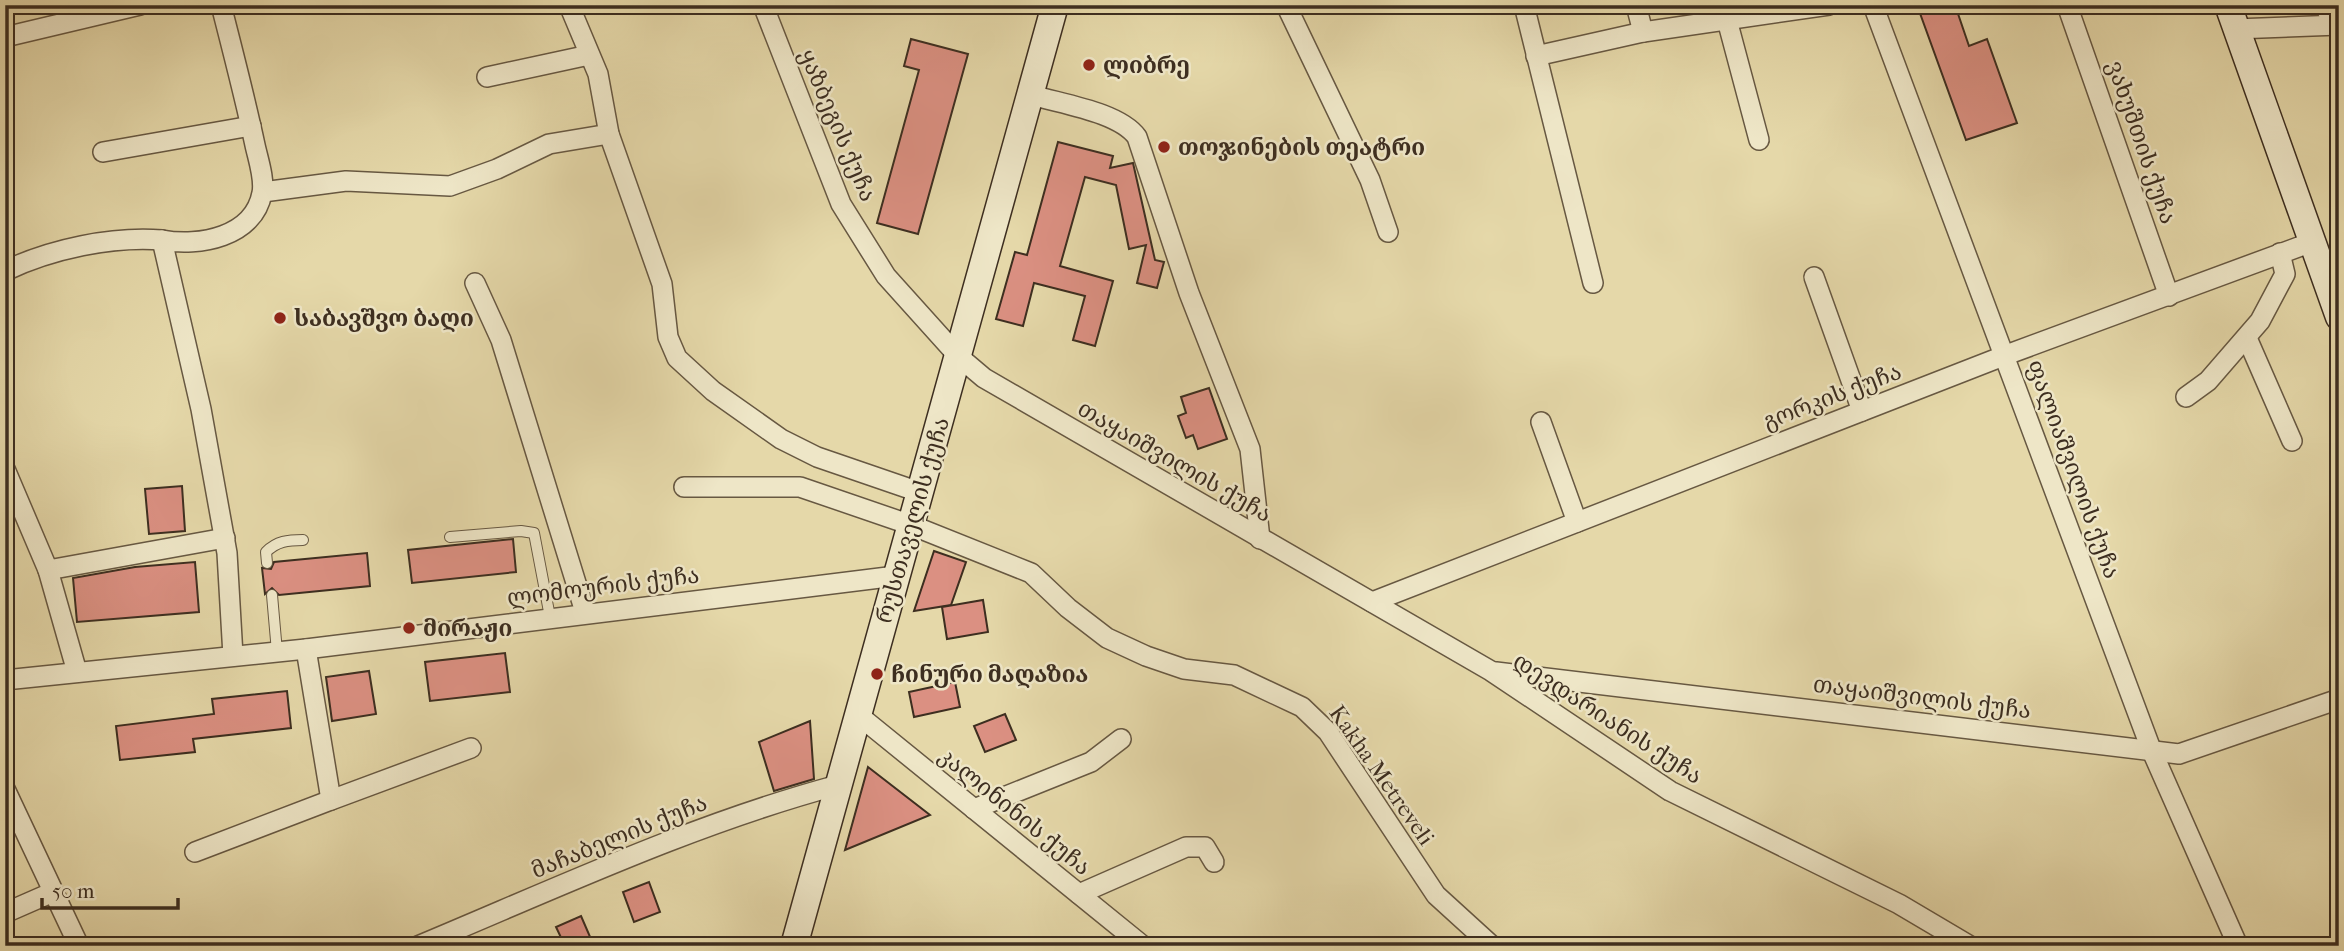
<svg xmlns="http://www.w3.org/2000/svg" width="2344" height="951" font-family="'IM FELL French Canon','Noto Serif Georgian',serif">
<style>
.building{fill:#db9082;stroke:#3d2e20;stroke-width:2}
.lines{fill:none;stroke-linecap:round;stroke-linejoin:round}
.lane-casing{stroke:#675842;stroke-width:12}
.street-casing{stroke:#675842;stroke-width:22}
.secondary-casing{stroke:#3d2e20;stroke-width:29}
.lane{stroke:#eee6c7;stroke-width:10}
.street{stroke:#eee6c7;stroke-width:19}
.secondary{stroke:#eee6c7;stroke-width:26}
.poi-dot{fill:#8f2418;stroke:#eee6c7;stroke-width:2.5}
.labels{text-anchor:middle;stroke-width:5;stroke-linejoin:round;paint-order:stroke}
.poi-label{font-size:23px;font-weight:bold;fill:#3d2e20;stroke:#eee6c7;text-anchor:start}
.street-label{font-size:23px;fill:#3d2e20;stroke:#eee6c7}
</style>
<rect width="100%" height="100%" fill="#e5d8a9"/>
<filter id="stains"><feTurbulence type="fractalNoise" baseFrequency=".00286" numOctaves="4"/><feColorMatrix values="0 0 0 0 .2 0 0 0 0 .09 0 0 0 0 .02 0 0 0 .5 -.17"/></filter>
<radialGradient id="worn" r=".72"><stop offset=".6" stop-color="#630" stop-opacity="0"/><stop offset="1" stop-color="#630" stop-opacity=".3"/></radialGradient>
<g class="building">
<polygon points="1917,5 1955,5 1969,46 1987,39 2017,123 1966,140"/>
<polygon points="911,39 968,54 918,234 877,223 919,70 904,66"/>
<polygon points="1058,142 1113,156 1110,168 1133,163 1155,260 1164,262 1157,288 1137,283 1146,245 1129,249 1116,185 1085,177 1060,266 1113,281 1095,346 1073,340 1085,296 1034,283 1023,326 996,319 1015,252 1027,255"/>
<polygon points="1209,388 1227,439 1198,449 1193,435 1186,438 1178,416 1186,413 1181,397"/>
<polygon points="182,486 185,531 149,534 145,489"/>
<polygon points="513,539 516,572 412,583 408,550"/>
<polygon points="934,551 966,562 951,605 914,611"/>
<polygon points="367,553 370,586 279,595 272,588 265,594 262,568 271,569 274,562"/>
<polygon points="195,562 199,612 77,622 73,578 135,567"/>
<polygon points="983,600 988,632 947,639 942,607"/>
<polygon points="505,653 510,692 430,701 425,662"/>
<polygon points="369,671 376,714 332,721 326,677"/>
<polygon points="955,682 960,707 914,717 909,692"/>
<polygon points="287,691 291,728 193,739 195,752 120,760 116,726 214,714 212,699"/>
<polygon points="1005,714 1016,740 985,752 974,726"/>
<polygon points="810,721 814,779 774,791 759,742"/>
<polygon points="868,767 930,815 845,850"/>
<polygon points="649,882 660,912 634,922 623,892"/>
<polygon points="581,916 594,946 565,946 556,927"/>
</g>
<g class="lines">
<g class="lane-casing">
<g id="lane">
<polyline points="450,537 521,531 534,533 550,617"/>
<path d="M267,563L266,552C277,541 288,540 303,540"/>
<polyline points="272,595 277,652"/>
</g>
</g>
<g class="street-casing">
<g id="street">
<path d="M221,5C233,52 245,98 255,145C258,159 265,179 262,193C254,237 199,247 162,240L201,409L227,553L233,656"/>
<polyline points="569,5 598,74 609,134 662,284 668,337 677,358 713,391 781,439 817,457 919,492"/>
<polyline points="763,5 841,204 886,276 958,356 984,378 1491,671 1670,791 1899,904 1970,946"/>
<polyline points="1286,5 1370,180 1388,232"/>
<polyline points="1524,5 1593,283"/>
<polyline points="1636,5 1643,32"/>
<polyline points="1873,5 2151,749 2238,946"/>
<polyline points="2067,5 2169,296"/>
<polyline points="2325,5 2333,25"/>
<polyline points="1727,20 1759,140"/>
<polyline points="2235,29 2339,25"/>
<polyline points="5,37 140,5"/>
<polyline points="1536,56 1643,32 1829,5"/>
<polyline points="487,77 589,55"/>
<path d="M1032,95C1061,104 1119,112 1137,137L1189,293L1250,449L1260,539"/>
<polyline points="103,152 251,126"/>
<polyline points="263,192 346,181 450,186 497,169 549,144 609,134"/>
<path d="M5,271C51,249 112,236 162,240"/>
<polyline points="1814,277 1862,411"/>
<polyline points="475,283 501,340 585,612"/>
<polyline points="2247,338 2292,441"/>
<polyline points="2186,397 2208,381 2260,321 2285,274 2280,253"/>
<polyline points="1541,422 1577,522"/>
<polyline points="5,469 48,570 77,672"/>
<polyline points="684,487 800,487 911,525 1031,573 1068,608 1107,638 1146,656 1184,669 1234,675 1302,707 1328,732 1436,895 1492,946"/>
<polyline points="48,570 225,538"/>
<polyline points="1372,602 2006,355 2312,242"/>
<polyline points="1496,672 2179,754 2339,699"/>
<polyline points="5,680 306,649 896,576"/>
<polyline points="857,714 1143,946"/>
<polyline points="5,789 79,946"/>
<polyline points="331,800 471,748"/>
<polyline points="974,809 1091,762 1121,739"/>
<polyline points="195,852 331,800 306,649"/>
<polyline points="1079,894 1186,847 1205,847 1214,862"/>
<polyline points="5,913 53,892"/>
<path d="M418,946C557,888 693,824 838,785"/>
</g>
</g>
<g class="secondary-casing">
<g id="secondary">
<polyline points="2228,5 2339,317"/>
<polyline points="794,946 1055,5"/>
</g>
</g>
<use href="#lane" class="lane"/>
<use href="#street" class="street"/>
<use href="#secondary" class="secondary"/>
</g>
<g class="poi-dot">
<circle cx="1089" cy="65" r="7"/>
<circle cx="1164" cy="147" r="7"/>
<circle cx="280" cy="318" r="7"/>
<circle cx="409" cy="628" r="7"/>
<circle cx="877" cy="674" r="7"/>
</g>
<g class="labels">
<g class="poi-label">
<text x="1103" y="73">ლიბრე</text>
<text x="1178" y="155">თოჯინების თეატრი</text>
<text x="294" y="326">საბავშვო ბაღი</text>
<text x="423" y="636">მირაჟი</text>
<text x="891" y="682">ჩინური მაღაზია</text>
</g>
<g class="street-label">
<text transform="translate(838 125) rotate(67)" y="8">ყაზბეგის ქუჩა</text>
<text transform="translate(2142 142) rotate(71)" y="8">ვახუშთის ქუჩა</text>
<text transform="translate(1832 396) rotate(-21)" y="8">გორკის ქუჩა</text>
<text transform="translate(1175 461) rotate(30)" y="8">თაყაიშვილის ქუჩა</text>
<text transform="translate(2074 469) rotate(70)" y="8">ფალიაშვილის ქუჩა</text>
<text transform="translate(912 520) rotate(-74)" y="8">რუსთაველის ქუჩა</text>
<text transform="translate(603 586) rotate(-7)" y="8">ლომოურის ქუჩა</text>
<text transform="translate(1922 697) rotate(7)" y="8">თაყაიშვილის ქუჩა</text>
<text transform="translate(1608 718) rotate(33)" y="8">დევდარიანის ქუჩა</text>
<text transform="translate(1382 775) rotate(55)" y="8">Kakha Metreveli</text>
<text transform="translate(1015 811) rotate(39)" y="8">კალინინის ქუჩა</text>
<text transform="translate(619 836) rotate(-22)" y="8">მაჩაბელის ქუჩა</text>
</g>
</g>
<rect width="2344" height="951" fill="none" stroke="#e5d8a9" stroke-width="28"/>
<rect x="7" y="7" width="2330" height="937" fill="none" stroke="#3d2e20" stroke-width="3.5"/>
<rect x="14" y="14" width="2316" height="923" fill="none" stroke="#3d2e20" stroke-width="2"/>
<path d="M42 898v10h136v-10" fill="none" stroke="#3d2e20" stroke-width="3.5"/>
<text x="52" y="898" font-size="21" fill="#3d2e20" stroke="#eee6c7" stroke-width="5" paint-order="stroke">50 m</text>
<rect width="100%" height="100%" filter="url(#stains)"/>
<rect width="100%" height="100%" fill="url(#worn)"/>
</svg>
